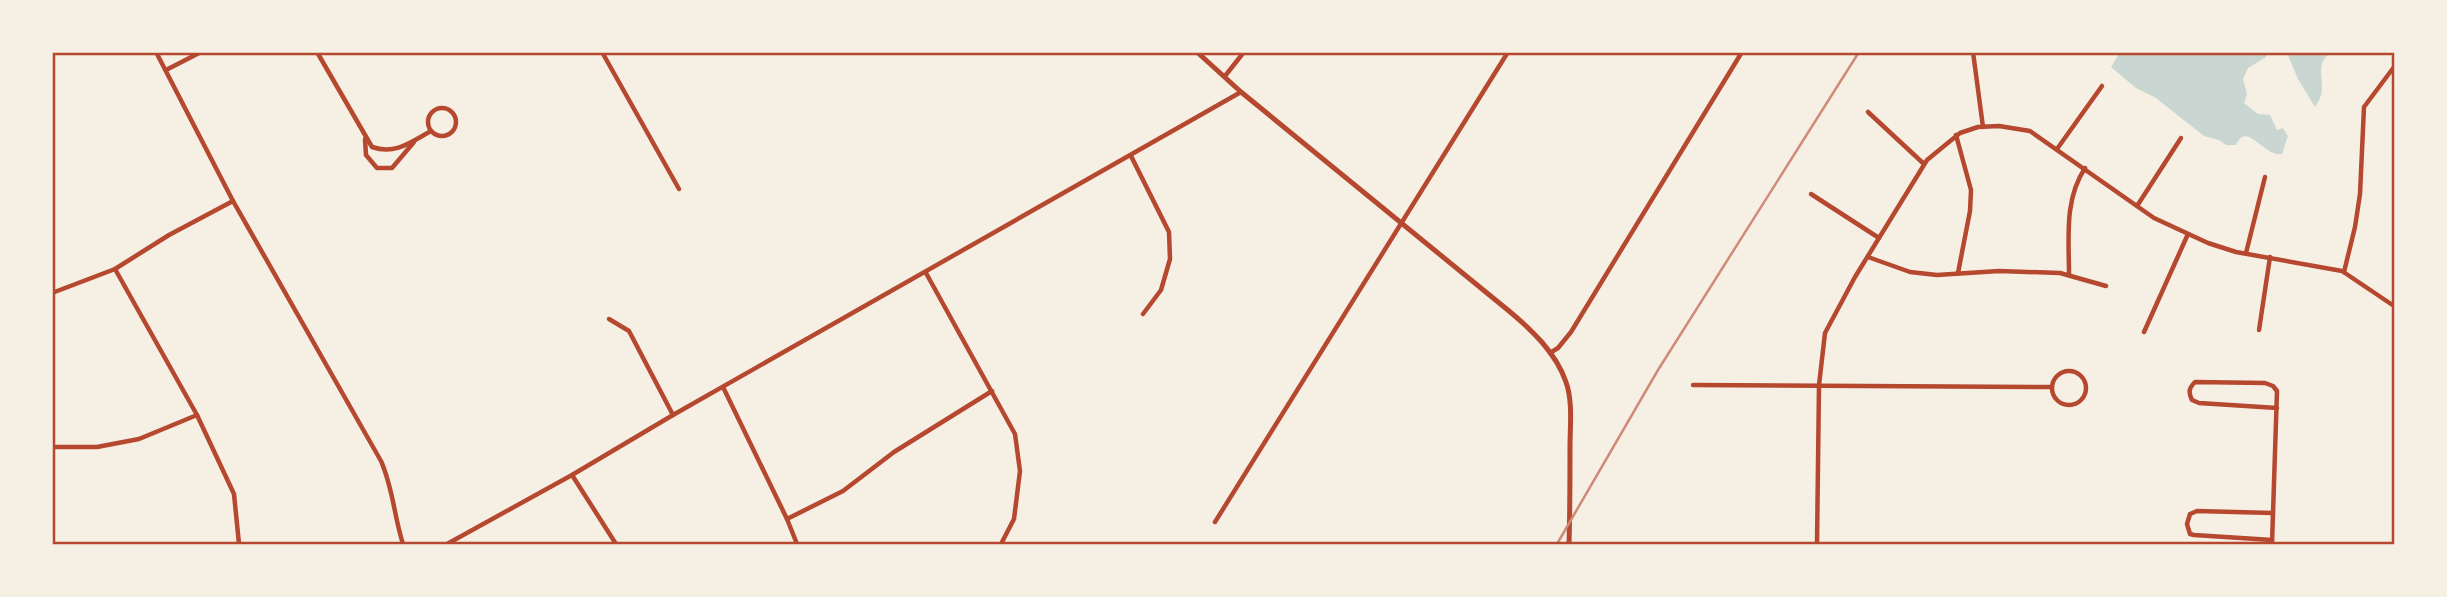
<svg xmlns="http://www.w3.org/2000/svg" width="2447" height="597" font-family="'Archivo Narrow',sans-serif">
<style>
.water{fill:#c9d6d2}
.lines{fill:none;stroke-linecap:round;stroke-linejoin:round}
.minor{stroke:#b5482f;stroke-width:4.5}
.secondary{stroke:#b5482f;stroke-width:5}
.rail{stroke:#cf8b77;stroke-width:2.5}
.neatline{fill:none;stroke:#b5482f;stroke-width:2.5}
</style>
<rect width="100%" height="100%" fill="#f6efe4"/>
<g class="water">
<path d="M2120,52L2266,53V57L2248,68L2243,79L2247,94L2244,103L2258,114L2270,115L2277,130L2283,128L2288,136L2282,154C2263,157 2247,120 2236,145H2226L2219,140L2204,136L2156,98L2136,88L2111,67Z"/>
<path d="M2287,53H2331C2316,61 2323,76 2322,91C2321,97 2318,102 2315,107L2298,79Z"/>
</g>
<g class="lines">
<g class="minor">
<path d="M156,52L233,201L381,461C393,488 394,516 403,544"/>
<path d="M317,52L372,147C396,155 411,142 431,131"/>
<polyline points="602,52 679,189"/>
<polyline points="1973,52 1983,127"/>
<polyline points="166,70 201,52"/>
<polyline points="1225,76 1244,52"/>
<circle cx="442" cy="122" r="14"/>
<polyline points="1868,112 1924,164"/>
<polyline points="1956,135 1971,190 1970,211 1958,273"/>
<polyline points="365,139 366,155 377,168 392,168 414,142"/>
<polyline points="2057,149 2102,86"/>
<polyline points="1131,156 1169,232 1170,259 1161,290 1143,314"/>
<polyline points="1811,194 1879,238"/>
<polyline points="2137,206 2181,138"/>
<polyline points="2246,253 2265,177"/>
<polyline points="1868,257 1910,272 1937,275 1999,271 2060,273 2106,286"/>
<polyline points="115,269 197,415 234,494 239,544"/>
<polyline points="2344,272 2355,227 2360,194 2364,107 2394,67"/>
<polyline points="926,273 1015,434 1020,471 1014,519 1001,544"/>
<path d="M2069,274C2069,238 2064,200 2085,168"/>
<polyline points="52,293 115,269 169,235 233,201"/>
<polyline points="609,319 629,331 673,415"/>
<polyline points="2259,330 2270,257"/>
<polyline points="2144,332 2188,234"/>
<polyline points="1550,353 1558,348 1571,332 1742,52"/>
<circle cx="2069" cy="388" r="17"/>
<polyline points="1693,385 2052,387"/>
<polyline points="723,387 787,519 797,544"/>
<polyline points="52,447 97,447 139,439 197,415"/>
<polyline points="572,475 616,544"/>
<polyline points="787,519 843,491 894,452 992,391"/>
<polyline points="1215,522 1508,52"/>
<polyline points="2272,540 2194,535 2190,534 2187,524 2190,514 2197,511 2273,513"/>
<polyline points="447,544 572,475 673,415 1241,92"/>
<polyline points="1817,544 1819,385 1825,333 1855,277 1927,160 1960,133 1978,127 1999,126 2030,131 2154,218 2208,243 2236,252 2342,271 2394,306"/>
<path d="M2272,544L2277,391L2273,386L2265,383L2195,382C2189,388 2188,392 2192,400L2199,403L2277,408"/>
</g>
<path class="secondary" d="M1197,52L1241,92L1509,311C1532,330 1556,353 1566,382C1573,402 1570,426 1570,447C1570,480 1570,512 1569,544"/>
<polyline class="rail" points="1557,544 1658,370 1859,52"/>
</g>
<rect width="2447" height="597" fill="none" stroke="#f6efe4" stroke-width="108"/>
<rect x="54" y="54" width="2339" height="489" class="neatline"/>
</svg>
